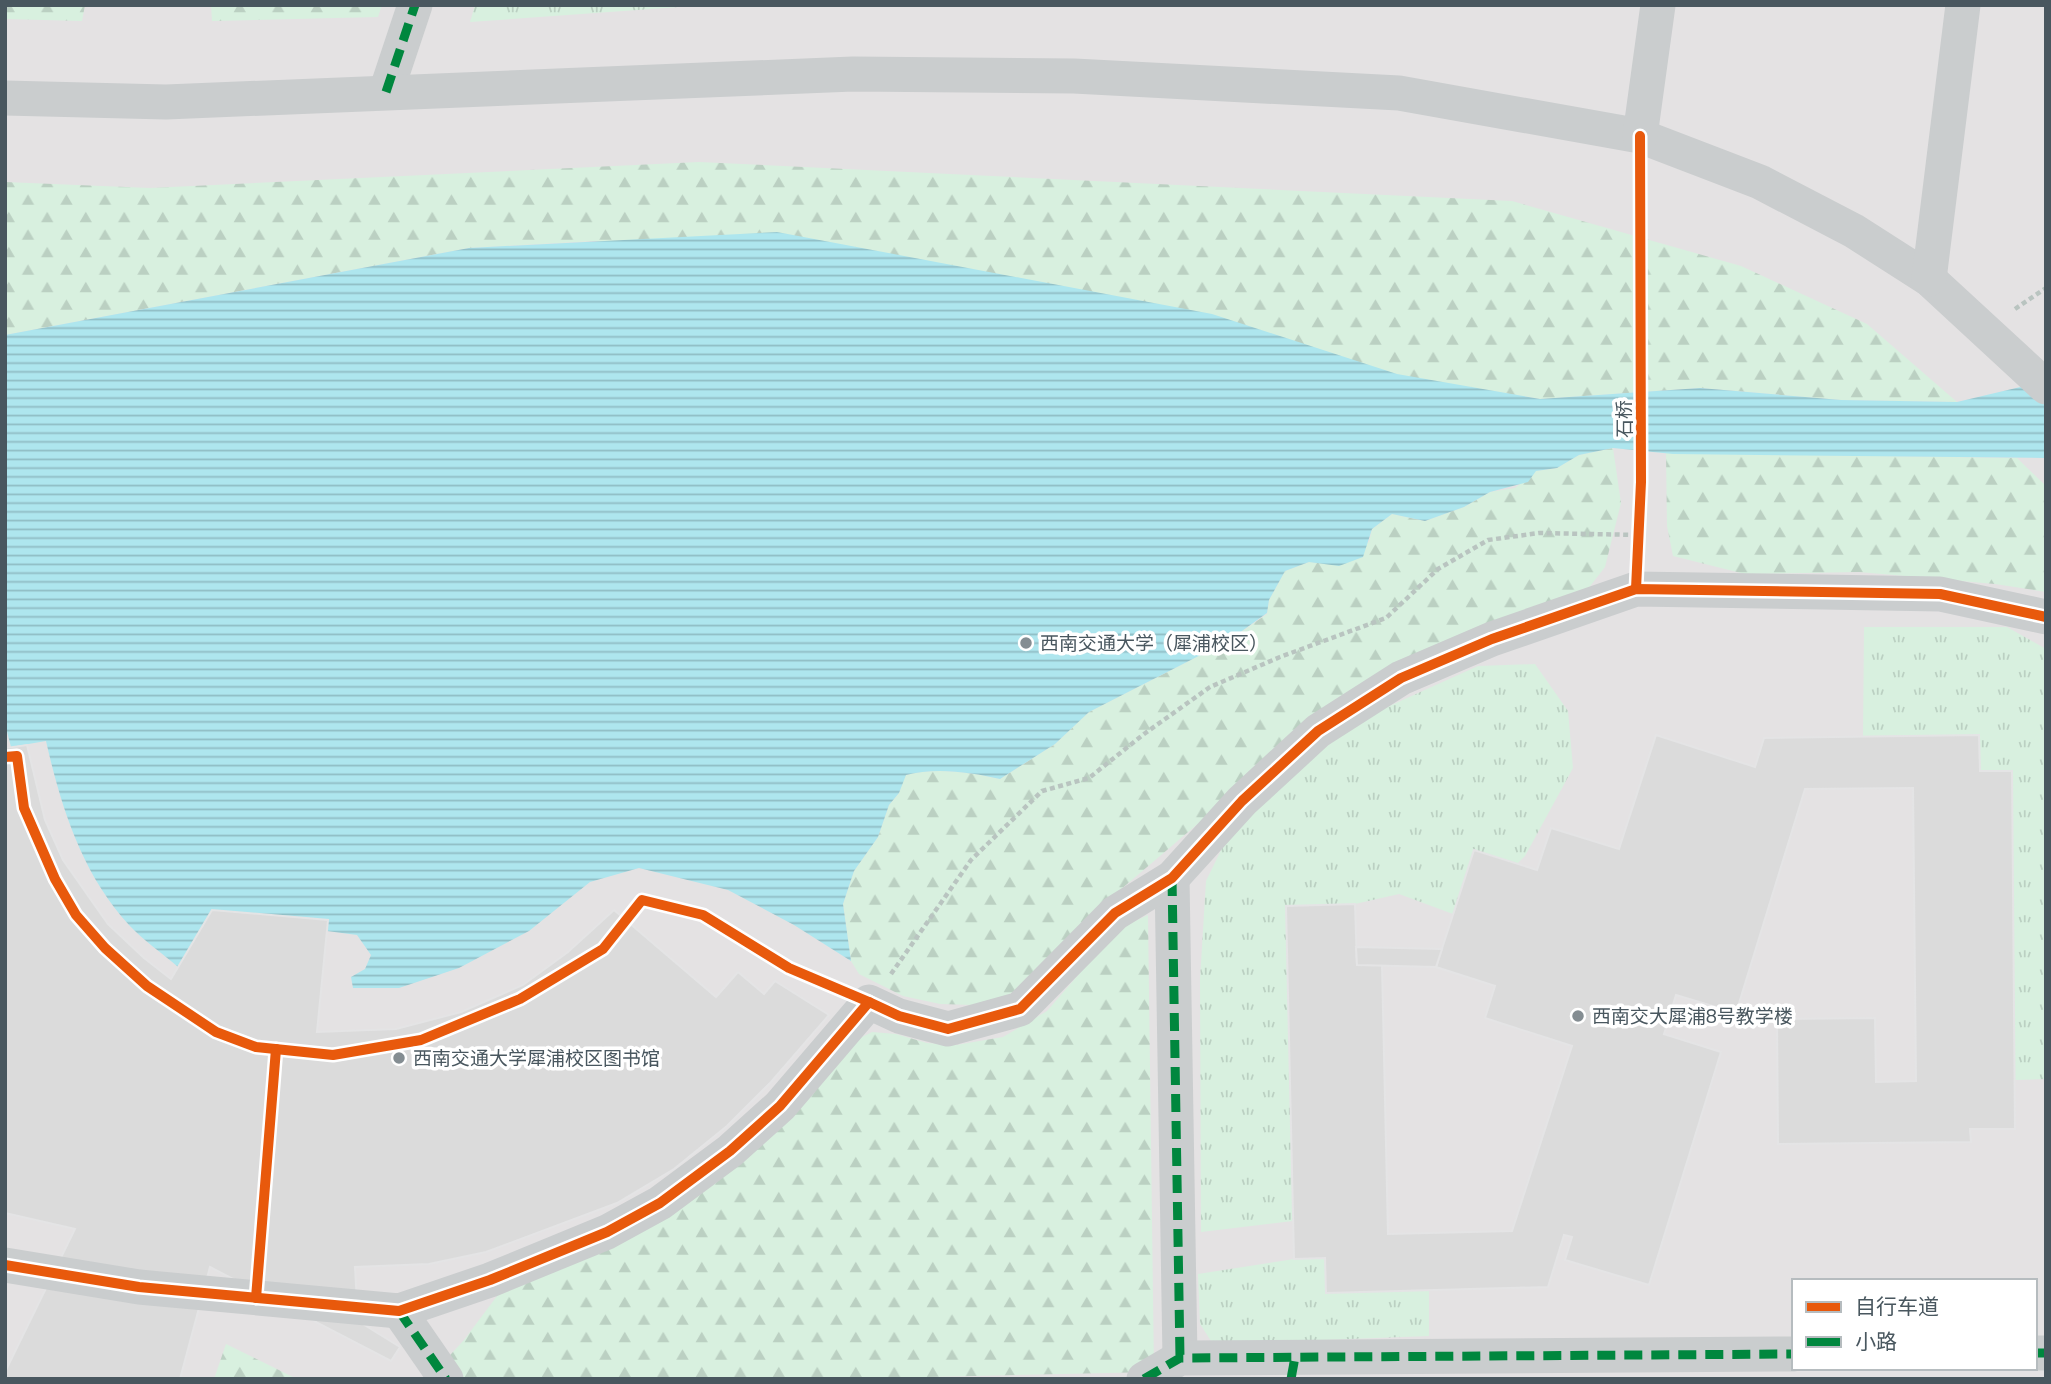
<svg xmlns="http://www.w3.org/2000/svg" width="2051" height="1384" font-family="'Titillium Web','Noto Sans SC',sans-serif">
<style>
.education{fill:#e4e2e3;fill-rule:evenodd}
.grass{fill:url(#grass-tufts)}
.forest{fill:url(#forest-firs)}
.water{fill:url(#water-rules)}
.building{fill:#dbdbdb;stroke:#e4e4e5;stroke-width:2}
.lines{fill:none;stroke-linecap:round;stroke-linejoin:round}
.path{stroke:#b9c4c0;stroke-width:4.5;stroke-dasharray:5 3.5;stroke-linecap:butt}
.minor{stroke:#cacdce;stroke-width:35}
.quiet{stroke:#00873e;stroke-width:9;stroke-dasharray:18 9;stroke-linecap:butt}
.cycleway-casing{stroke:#fff;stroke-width:15}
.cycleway{stroke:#e8590c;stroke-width:10}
.poi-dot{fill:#848d92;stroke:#fff;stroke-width:2.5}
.labels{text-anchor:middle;stroke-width:7;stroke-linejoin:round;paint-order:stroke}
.street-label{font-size:19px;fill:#49575f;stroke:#fff}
.poi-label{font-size:19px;fill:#49575f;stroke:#fff;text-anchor:start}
</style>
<defs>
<pattern id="grass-tufts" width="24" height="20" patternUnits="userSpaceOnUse" patternTransform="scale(1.75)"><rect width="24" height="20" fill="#d8f0df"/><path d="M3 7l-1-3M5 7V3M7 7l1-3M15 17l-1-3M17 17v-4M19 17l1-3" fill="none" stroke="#bbd0c2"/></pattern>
<pattern id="forest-firs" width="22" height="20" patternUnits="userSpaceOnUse" patternTransform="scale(1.75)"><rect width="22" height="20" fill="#d8f0df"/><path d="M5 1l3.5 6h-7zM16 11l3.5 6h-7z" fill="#bbd0c2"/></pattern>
<pattern id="water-rules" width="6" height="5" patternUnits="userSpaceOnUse" patternTransform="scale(1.75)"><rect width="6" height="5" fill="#aee6ee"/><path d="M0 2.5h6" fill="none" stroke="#90bdc4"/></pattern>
</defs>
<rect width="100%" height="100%" fill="#f3f2f2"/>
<path class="education" d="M5,5H2046V1379H5ZM1794,1281H2035V1368H1794Z"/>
<g class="grass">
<polygon points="475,5 707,5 470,22"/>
<polygon points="1864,627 2007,627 2046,649 2046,1079 2015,1080 2012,771 1980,771 1979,735 1863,736"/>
<polygon points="1535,664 1568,711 1573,768 1525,856 1517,864 1474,850 1453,914 1399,894 1355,904 1286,906 1293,1221 1201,1232 1200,979 1206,881 1225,842 1284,779 1365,717 1478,666"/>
<polygon points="1325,1258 1429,1290 1429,1336 1213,1344 1200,1324 1198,1274 1294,1259"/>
</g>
<g class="forest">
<polygon points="5,5 85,5 82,21 5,19"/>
<polygon points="211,5 382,5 378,17 212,21"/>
<polygon points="699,162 1512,201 1741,266 1867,324 1957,402 1841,400 1700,388 1540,399 595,241 469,248 5,335 5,182 150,188"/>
<path d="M1613,448L1621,503L1605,567L1584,594L1555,605L1221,804L1099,908L1025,984L1008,995L973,1005L940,1004L903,996L859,974L851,961L843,904L854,871L878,837L889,805L899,793L905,775C935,767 971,772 1000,779L1055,744L1089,712L1228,641L1267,614L1269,600L1285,571L1309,562L1323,563L1369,542L1372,529L1392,514L1425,521L1464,507L1490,492L1515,488L1536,471L1557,468L1579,455Z"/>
<polygon points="1666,453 2017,458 2046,486 2046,592 1995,584 1859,572 1745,574 1673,556 1667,526"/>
<polygon points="1148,915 1154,1372 839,1379 428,1379 464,1340 503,1288 592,1252 844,1046 872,1032 896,1034 927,1043 956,1045 1003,1037 1047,1011 1118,929"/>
<polygon points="226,1344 295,1378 298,1379 214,1379"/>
</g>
<path class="water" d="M777,232L1212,314L1397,374L1540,399L1700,388L1841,400L1957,402L2046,381V458L1673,454L1613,448L1579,455L1557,468L1536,471L1528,482L1490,492L1464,507L1425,521L1392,514L1372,529L1363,557L1339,566L1309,562L1285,571L1269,600L1267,613L1228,641L1089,712L1055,744L1000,779C971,772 935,767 906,775L899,793L889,805L878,837L854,871L843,904L851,961L794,925L728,890L639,868L590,882L529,931L459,968L399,988H353L351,977L365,969L371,955L357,935L327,931L328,920L212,910L178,967C162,953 143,940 129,925C82,874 61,807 46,741L11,747L5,724V335L469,248Z"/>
<g class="building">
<polygon points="1656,735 1755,767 1764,738 1979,735 1980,771 2012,771 2015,1129 1970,1129 1971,1142 1778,1144 1777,1019 1875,1018 1876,1082 1916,1081 1913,788 1805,789 1736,1013 1676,995 1664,1034 1721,1052 1649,1285 1565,1260 1572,1237 1564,1235 1548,1287 1326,1293 1325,1258 1294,1259 1286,906 1355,904 1357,965 1382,965 1388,1234 1512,1231 1572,1046 1485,1018 1495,986 1436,967 1474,850 1537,870 1551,828 1619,849"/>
<polygon points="27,745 45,820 63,860 108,924 144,958 171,979 212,910 328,920 317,1032 396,1029 461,1012 523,985 568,952 614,910 716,997 738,972 764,994 775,981 829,1015 771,1082 727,1126 674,1169 617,1203 486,1252 429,1264 355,1267 358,1321 400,1347 391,1361 210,1267 180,1379 5,1379 5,1372 75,1229 5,1213 5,748"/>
<polygon points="1356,947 1442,949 1436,967 1357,965"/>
</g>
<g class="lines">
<g class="path">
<polyline points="2015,309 2046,288"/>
<polyline points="891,974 971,860 1042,791 1089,778 1144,734 1210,687 1280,657 1386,618 1438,569 1488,540 1539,533 1639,535"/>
</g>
<g class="minor">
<polyline points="386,92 415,5"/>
<polyline points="5,98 166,102 853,74 1074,76 1399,93 1640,136 1760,182 1854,231 1929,279 2046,387"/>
<polyline points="1640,136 1658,5"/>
<polyline points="1929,279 1963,5"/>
<polyline points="1172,878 1180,1358"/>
<polyline points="5,1265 139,1287 399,1311 490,1280 607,1232 660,1203 730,1151 780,1106 869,1002 899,1016 948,1029 1020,1009 1115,913 1172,878 1242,801 1318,731 1401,678 1492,639 1636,589 1940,594 2046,617"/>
<polyline points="399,1311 446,1379"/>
<polyline points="2035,1353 2046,1353"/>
<polyline points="1144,1379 1180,1358 1794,1354"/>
</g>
<g class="quiet">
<polyline points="386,92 415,5"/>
<polyline points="1172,878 1180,1358"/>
<polyline points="399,1311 446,1379"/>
<polyline points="2035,1353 2046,1353"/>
<polyline points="1144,1379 1180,1358 1794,1354"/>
<polyline points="1291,1379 1295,1357"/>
</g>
<g class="cycleway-casing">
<g id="cycleway">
<polyline points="1636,589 1641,482 1640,136"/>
<polyline points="5,757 17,756 24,808 55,879 76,915 105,948 147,986 216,1032 256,1047 333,1055 421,1040 520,999 603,949 642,900 703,915 789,968 869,1002"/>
<polyline points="5,1265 139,1287 399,1311 490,1280 607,1232 660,1203 730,1151 780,1106 869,1002 899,1016 948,1029 1020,1009 1115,913 1172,878 1242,801 1318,731 1401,678 1492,639 1636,589 1940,594 2046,617"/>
<polyline points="256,1298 276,1049"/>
</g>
</g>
<use href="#cycleway" class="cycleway"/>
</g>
<g class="poi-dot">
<circle cx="1026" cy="643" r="7"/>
<circle cx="1578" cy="1016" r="7"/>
<circle cx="399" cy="1058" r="7"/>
</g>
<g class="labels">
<g class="street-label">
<text transform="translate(1624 419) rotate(-90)" y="7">石桥</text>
</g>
<g class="poi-label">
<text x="1040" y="650">西南交通大学（犀浦校区）</text>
<text x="1592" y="1023">西南交大犀浦8号教学楼</text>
<text x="413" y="1065">西南交通大学犀浦校区图书馆</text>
</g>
</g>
<rect width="2051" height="1384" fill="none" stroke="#49575f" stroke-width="14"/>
<rect x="1792" y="1279" width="245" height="91" fill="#ffffff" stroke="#b6bcbf" stroke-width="2"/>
<rect x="1806" y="1302" width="35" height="10" fill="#e8590c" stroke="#b6bcbf" stroke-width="2"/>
<text x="1855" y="1314" font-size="21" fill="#49575f">自行车道</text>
<rect x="1806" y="1337" width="35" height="10" fill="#00873e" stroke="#b6bcbf" stroke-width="2"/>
<text x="1855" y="1349" font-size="21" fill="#49575f">小路</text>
</svg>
